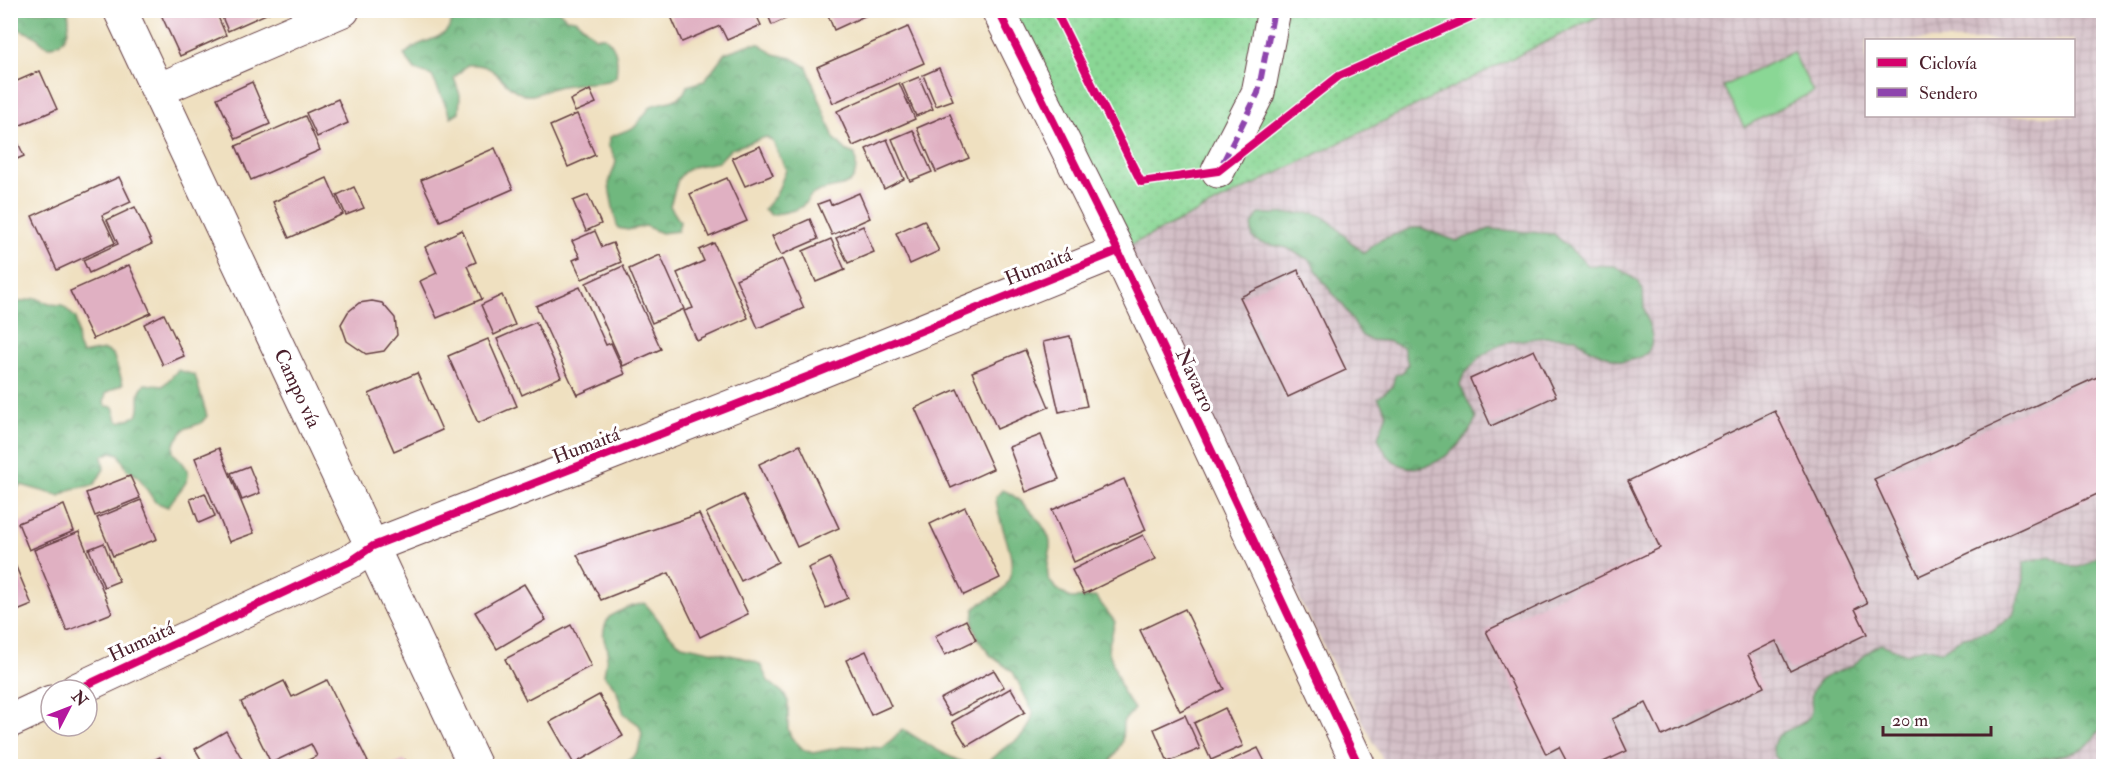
<svg xmlns="http://www.w3.org/2000/svg" width="2114" height="777" font-family="'IM FELL Double Pica',serif">
<style>
.industrial{fill:url(#industrial-grid);fill-rule:evenodd}
.grass{fill:url(#grass-dots);stroke:#6a7b60;stroke-width:1.5}
.forest{fill:url(#forest-crowns);stroke:#5c6c54;stroke-width:1.5}
.garden{fill:#8ad795;stroke:#6a7b60;stroke-width:1.5}
.building{fill:#e0b0c2}
.lines{fill:none;stroke-linecap:round;stroke-linejoin:round}
.minor-casing{stroke:#633c41;stroke-width:35}
.minor{stroke:#fff;stroke-width:33}
.quiet{stroke:#8e44ad;stroke-width:6;stroke-dasharray:12 6;stroke-linecap:butt}
.cycleway-casing{stroke:#fff;stroke-width:11}
.cycleway{stroke:#d6006c;stroke-width:8}
.labels{text-anchor:middle;stroke-width:6;stroke-linejoin:round;paint-order:stroke}
.street-label{font-size:20px;fill:#4a1f2b;stroke:#fff}
</style>
<defs>
<pattern id="industrial-grid" width="8" height="8" patternUnits="userSpaceOnUse" patternTransform="scale(1.5)"><rect width="8" height="8" fill="#d2bdc5"/><path d="M0 4h8M4 0v8" fill="none" stroke="#b6a2a9"/></pattern>
<pattern id="grass-dots" width="8" height="8" patternUnits="userSpaceOnUse" patternTransform="scale(1.5)"><rect width="8" height="8" fill="#8ad795"/><path d="M2 2h.1M6 6h.1" fill="none" stroke="#79b881" stroke-width="1.8" stroke-linecap="round"/></pattern>
<pattern id="forest-crowns" width="20" height="18" patternUnits="userSpaceOnUse" patternTransform="scale(1.5)"><rect width="20" height="18" fill="#6fb87e"/><path d="M2 6a3 3 0 1 1 6 0M12 15a3 3 0 1 1 6 0" fill="none" stroke="#5d9567"/></pattern>
</defs>
<rect width="100%" height="100%" fill="#fff"/>
<filter id="ink" filterUnits="userSpaceOnUse"><feTurbulence type="fractalNoise" baseFrequency=".0167" numOctaves="2"/><feDisplacementMap in="SourceGraphic" scale="12" xChannelSelector="R" yChannelSelector="G"/><feConvolveMatrix kernelMatrix="1 2 1 2 8 2 1 2 1" color-interpolation-filters="sRGB"/></filter>
<filter id="wash" filterUnits="userSpaceOnUse"><feTurbulence type="fractalNoise" baseFrequency=".008" numOctaves="4" result="noise"/><feDisplacementMap in="SourceGraphic" scale="24" xChannelSelector="R" yChannelSelector="G"/><feGaussianBlur stdDeviation="1.35" result="paint"/><feColorMatrix in="noise" values="0 0 0 0 0 0 0 0 0 0 0 0 0 0 0 0 0 1.4 0 .05"/><feComposite in="paint" operator="in"/></filter>
<g filter="url(#wash)">
<rect width="100%" height="100%" fill="#efe0c0"/>
<path class="industrial" d="M1009,11H2103V766H1386L1118,251ZM1866,40H2074V116H1866Z"/>
<polygon class="grass" points="998,11 1609,11 1118,251"/>
<g class="forest">
<path d="M558,10L566,18L575,19L595,37H605C618,48 618,61 616,77L608,81C591,84 570,83 553,88C543,91 533,98 522,94C499,85 499,62 467,65L454,78L460,95L459,112L451,117L432,76L415,70L404,55C426,33 448,47 455,11Z"/>
<path d="M10,11H68C71,28 68,44 48,47L33,35L11,26Z"/>
<path d="M751,44H760L774,54L792,58L807,67L834,138L847,151L855,154C862,197 832,181 812,195C807,199 805,206 799,208C791,212 780,213 771,215L764,209L776,195L786,170L773,142L766,137L731,149L718,162L692,167L684,172L678,179L670,206L680,222L678,231L661,233L645,226L628,230L618,228C616,224 609,189 609,184C609,176 616,169 616,160L608,145L610,137L635,127L651,106C666,100 681,104 687,86L704,81L725,53Z"/>
<path d="M1314,213C1335,219 1345,241 1364,253L1378,241L1412,228H1422L1456,241L1490,229L1554,234L1588,265L1615,266L1638,281L1643,290L1644,308L1652,336L1651,346L1647,353L1639,358L1622,362L1589,349L1576,338L1547,337L1512,341L1495,347L1479,358L1463,376L1460,385L1476,418C1460,459 1399,496 1378,437L1387,413L1378,398L1392,387L1395,375L1403,372L1408,364L1403,347L1387,341L1369,340L1361,335L1343,305L1324,283L1311,261L1287,248L1261,243L1253,238C1250,228 1252,222 1259,214Z"/>
<path d="M36,298L49,304L62,305L76,318L78,345L82,354L104,350L113,354L123,384L106,393L104,402L106,406L113,407L117,420L120,422L137,416C143,405 134,393 145,384L163,386L178,370L195,375L207,416L201,423L184,429L174,444L173,453C202,478 183,482 168,507L155,502L138,476L127,470L119,454L111,452L102,456L104,469L94,485L72,489L60,496L21,485L16,489L11,504V304Z"/>
<path d="M1002,490C1017,494 1049,527 1050,543C1051,573 1036,577 1070,598L1096,597L1115,622L1108,649L1123,693L1134,709L1123,722L1122,742L1108,766H623L638,752L642,734L639,725L624,714L616,689L604,675L608,649C601,638 603,628 609,617L626,608L644,603C658,615 665,635 682,645L744,658L760,664L768,681L783,693L788,701V729L791,737L804,750L813,753L847,746L883,748L903,729C919,739 964,770 983,764C993,761 998,752 1006,747C1021,739 1031,729 1033,712L1013,672L991,656L980,642L973,626L974,609C982,601 993,599 1001,591C1027,565 996,527 996,497Z"/>
<path d="M2103,552V727C2096,733 2092,743 2084,748C2061,760 2035,756 2014,766H1801C1790,763 1774,765 1773,749C1773,727 1800,731 1809,717C1814,708 1809,698 1813,690C1821,674 1838,673 1851,666C1863,659 1869,649 1881,644L1907,654L1924,647L1941,651L1964,637L1990,632L2013,615L2024,580V562L2050,556C2081,572 2076,571 2103,552Z"/>
</g>
<polygon class="garden" points="1793,52 1813,92 1744,127 1723,86"/>
<g id="blocks">
<g class="building">
<polygon points="159,10 215,10 226,35 180,56"/>
<polygon points="219,10 275,10 228,31"/>
<polygon points="678,10 754,10 761,25 727,40 720,26 682,42 670,14"/>
<polygon points="766,10 805,10 772,25"/>
<polygon points="826,10 870,10 871,13 834,30"/>
<polygon points="908,27 924,63 833,103 817,67"/>
<polygon points="939,68 953,100 936,106 923,75"/>
<polygon points="40,71 57,109 12,129 24,156 10,162 10,84"/>
<polygon points="919,77 933,109 916,116 902,84"/>
<polygon points="252,82 270,124 236,139 217,98"/>
<polygon points="899,83 915,119 853,146 837,111"/>
<polygon points="590,90 596,103 575,112 570,100"/>
<polygon points="338,99 348,123 317,137 306,113"/>
<polygon points="577,114 595,155 568,167 550,126"/>
<polygon points="950,114 969,158 936,172 917,128"/>
<polygon points="305,116 320,150 251,180 236,146"/>
<polygon points="913,130 932,172 910,181 892,139"/>
<polygon points="887,139 904,179 884,189 866,149"/>
<polygon points="760,146 773,175 745,186 732,158"/>
<polygon points="495,148 513,189 440,221 421,180"/>
<polygon points="119,177 131,202 102,215 115,243 57,270 32,216"/>
<polygon points="327,178 343,214 289,238 273,202"/>
<polygon points="727,178 747,221 709,237 690,194"/>
<polygon points="354,187 364,208 346,215 337,195"/>
<polygon points="859,193 870,218 832,235 818,204 829,200 831,205"/>
<polygon points="588,195 601,224 586,231 573,201"/>
<polygon points="135,207 152,244 89,273 83,260 118,244 107,220"/>
<polygon points="810,219 818,239 781,255 772,236"/>
<polygon points="924,220 939,251 910,264 896,233"/>
<polygon points="863,226 874,252 848,263 836,238"/>
<polygon points="462,230 476,262 467,266 482,299 437,318 420,281 437,273 425,247"/>
<polygon points="595,231 602,247 613,243 621,262 582,279 573,260 580,257 572,241"/>
<polygon points="831,239 845,270 816,282 803,251"/>
<polygon points="714,243 748,318 697,341 684,311 693,308 677,273 704,261 699,250"/>
<polygon points="660,255 684,309 652,323 629,269"/>
<polygon points="782,259 804,308 758,328 736,279"/>
<polygon points="129,265 151,313 93,339 70,291"/>
<polygon points="623,266 661,349 623,366 586,283"/>
<polygon points="1298,270 1346,370 1288,397 1240,297"/>
<polygon points="580,287 606,345 611,343 625,374 577,395 536,306"/>
<polygon points="502,295 515,325 494,335 481,305"/>
<polygon points="372,301 382,303 395,318 397,335 384,351 366,354 347,341 341,324 348,312 359,303"/>
<polygon points="164,314 184,356 163,365 144,324"/>
<polygon points="536,322 561,377 522,395 497,339"/>
<polygon points="1070,336 1087,406 1059,412 1043,342"/>
<polygon points="488,339 517,406 478,423 448,356"/>
<polygon points="1025,350 1049,407 997,429 972,372"/>
<polygon points="1534,350 1556,396 1491,426 1470,379"/>
<polygon points="417,373 442,430 394,451 369,394"/>
<polygon points="2104,374 2104,491 1919,576 1874,479"/>
<polygon points="957,389 993,469 951,488 915,408"/>
<polygon points="1775,411 1867,603 1855,609 1867,634 1790,671 1776,641 1748,655 1764,687 1662,736 1646,703 1612,719 1627,751 1595,766 1569,766 1559,747 1546,754 1486,631 1660,548 1628,481"/>
<polygon points="1041,435 1059,479 1026,492 1009,447"/>
<polygon points="800,445 839,528 797,547 759,464"/>
<polygon points="219,448 254,533 229,542 195,458"/>
<polygon points="249,466 260,493 242,500 231,473"/>
<polygon points="130,476 140,498 95,516 86,493"/>
<polygon points="1124,479 1146,530 1074,562 1052,510"/>
<polygon points="205,493 215,516 199,523 190,499"/>
<polygon points="743,495 778,562 741,581 706,513"/>
<polygon points="141,500 157,539 113,556 97,518"/>
<polygon points="64,505 74,531 29,550 18,523"/>
<polygon points="965,507 1000,578 964,595 930,524"/>
<polygon points="699,514 748,614 700,637 669,573 601,600 577,555"/>
<polygon points="79,532 112,613 67,631 34,550"/>
<polygon points="1143,535 1156,559 1084,594 1072,570"/>
<polygon points="104,543 119,581 104,587 89,549"/>
<polygon points="830,558 848,598 826,608 808,568"/>
<polygon points="14,562 32,605 10,614 10,563"/>
<polygon points="524,584 546,620 497,649 475,612"/>
<polygon points="1185,609 1224,689 1180,711 1140,630"/>
<polygon points="966,620 976,640 945,655 935,636"/>
<polygon points="571,625 591,666 526,700 505,659"/>
<polygon points="866,651 891,706 871,715 846,660"/>
<polygon points="994,670 1004,687 950,716 940,699"/>
<polygon points="327,680 370,766 296,766 317,756 311,744 271,763 241,702 284,681 292,697"/>
<polygon points="1011,688 1025,712 967,746 952,722"/>
<polygon points="599,695 623,736 574,764 550,722"/>
<polygon points="1225,708 1243,746 1211,760 1194,723"/>
<polygon points="1185,715 1200,749 1168,762 1154,729"/>
<polygon points="226,731 246,766 205,766 195,749"/>
<polygon points="1258,748 1267,766 1219,766"/>
<polygon points="160,757 165,766 142,766"/>
<polygon points="405,760 408,766 392,766"/>
</g>
</g>
</g>
<g filter="url(#ink)">
<use href="#blocks" fill-opacity="0" stroke="#633c41" stroke-width="1.5"/>
<g class="lines">
<g class="minor-casing">
<g id="minor">
<polyline points="120,10 475,766"/>
<polyline points="998,10 1118,251 1359,766"/>
<polyline points="158,90 343,10"/>
<polyline points="1218,171 1258,93 1274,10"/>
<polyline points="76,690 351,561 373,546 817,373 1118,251"/>
<polyline points="10,721 51,702"/>
</g>
</g>
<use href="#minor" class="minor"/>
<polyline class="quiet" points="1223,162 1258,93 1274,10"/>
<g class="cycleway-casing">
<g id="cycleway">
<polyline points="998,10 1118,251 1359,766"/>
<polyline points="1055,10 1141,182 1218,171 1339,76 1486,10"/>
<polyline points="76,690 351,561 373,546 817,373 1118,251"/>
</g>
</g>
<use href="#cycleway" class="cycleway"/>
</g>
</g>
<g class="labels">
<g class="street-label">
<text transform="translate(1038 266) rotate(-22)" y="7">Humaitá</text>
<text transform="translate(1196 380) rotate(65)" y="7">Navarro</text>
<text transform="translate(298 388) rotate(65)" y="7">Campo vía</text>
<text transform="translate(586 445) rotate(-21)" y="7">Humaitá</text>
<text transform="translate(141 641) rotate(-25)" y="7">Humaitá</text>
</g>
</g>
<rect width="2114" height="777" fill="none" stroke="#fff" stroke-width="36"/>
<rect x="1865" y="39" width="210" height="78" fill="#ffffff" stroke="#b7a5aa" stroke-width="1.5"/>
<rect x="1877" y="58" width="30" height="9" fill="#d6006c" stroke="#b7a5aa" stroke-width="1.5"/>
<text x="1919" y="69" font-size="18" fill="#4a1f2b">Ciclovía</text>
<rect x="1877" y="88" width="30" height="9" fill="#8e44ad" stroke="#b7a5aa" stroke-width="1.5"/>
<text x="1919" y="99" font-size="18" fill="#4a1f2b">Sendero</text>
<g transform="translate(69 708) rotate(48)"><circle r="28" fill="#ffffff" stroke="#b7a5aa" stroke-width="1.5"/>
<path d="M0-4.5L10 22L0 15L-10 22Z" fill="#b5179e"/>
<text y="-9" font-size="16" font-weight="bold" text-anchor="middle" fill="#4a1f2b">N</text>
</g>
<path d="M1883 726v9h108v-9" fill="none" stroke="#4a1f2b" stroke-width="3"/>
<text x="1892" y="726" font-size="18" fill="#4a1f2b" stroke="#ffffff" stroke-width="4.5" paint-order="stroke">20 m</text>
</svg>
